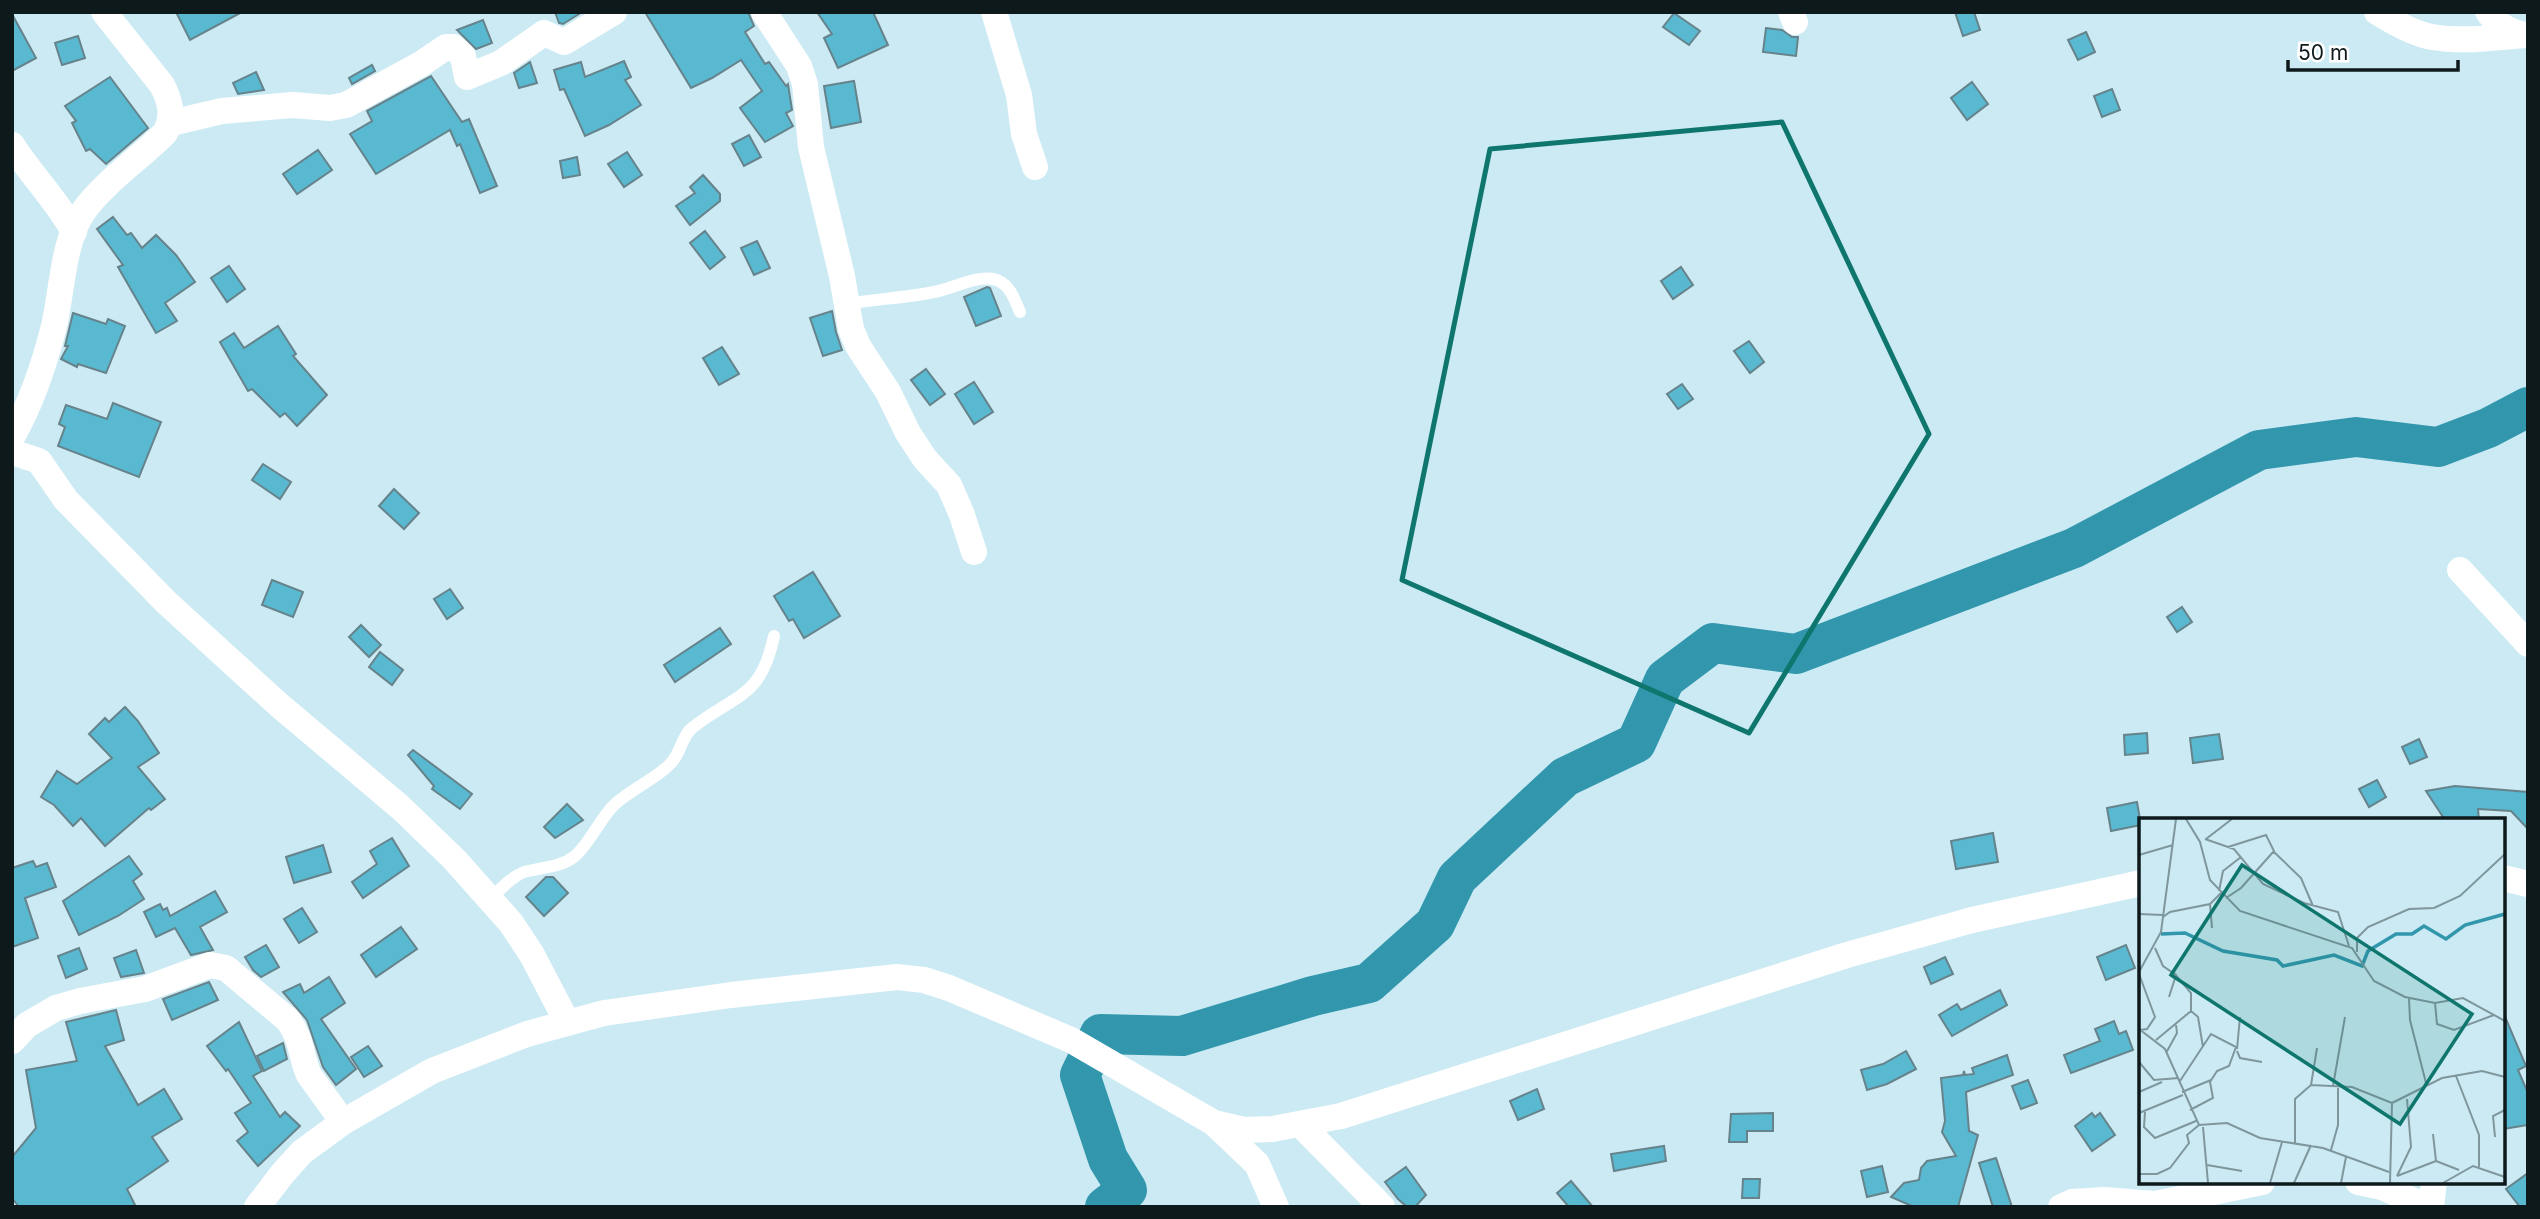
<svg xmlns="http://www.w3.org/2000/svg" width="2540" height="1219" font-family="Inter,sans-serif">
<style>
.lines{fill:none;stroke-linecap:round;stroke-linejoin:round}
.river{stroke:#3297ad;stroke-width:40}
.building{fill:#59b9d0;stroke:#66838b;stroke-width:2}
.lane{stroke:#fff;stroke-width:12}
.street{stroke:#fff;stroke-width:26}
.marked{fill:none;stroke:#0f766e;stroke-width:5;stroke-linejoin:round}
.inset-river{fill:none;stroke:#3297ad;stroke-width:3.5}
.inset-road{fill:none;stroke:#7f969d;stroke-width:2}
.view{fill:#0f766e;fill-opacity:0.15;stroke:#0f766e;stroke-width:3.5}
.inset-edge{fill:none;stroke:#0e191c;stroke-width:3.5}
</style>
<rect width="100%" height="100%" fill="#cbeaf3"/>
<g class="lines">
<polyline class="river" points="1105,1207 1127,1190 1108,1159 1080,1075 1100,1034 1182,1036 1313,996 1369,983 1435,924 1457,878 1565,777 1636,743 1665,679 1713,643 1796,654 2074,548 2259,450 2356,437 2438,447 2488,428 2528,407"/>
</g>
<g class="building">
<polygon points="176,12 242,12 190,40"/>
<polygon points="555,12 578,12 579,14 563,24 559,23"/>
<polygon points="645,12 748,12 754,26 745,32 765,64 769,62 786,86 788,84 792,110 786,113 793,126 765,142 740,108 762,91 741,60 712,78 691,88"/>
<polygon points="817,12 873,12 888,45 838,68 824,38 832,34"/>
<polygon points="1955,12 1974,12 1980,30 1963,36"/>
<polygon points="1674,13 1700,31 1689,45 1663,27"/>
<polygon points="12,14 36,58 12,71"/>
<polygon points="483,20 492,43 476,49 457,30"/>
<polygon points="1766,28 1782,30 1792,37 1798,37 1796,56 1763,52"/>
<polygon points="2086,32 2095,52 2078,60 2068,40"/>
<polygon points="78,36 85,58 62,65 55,43"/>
<polygon points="624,61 631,77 625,80 641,105 609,125 585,136 564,89 560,90 554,70 581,62 585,77"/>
<polygon points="530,62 537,83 519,88 514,73"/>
<polygon points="372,65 375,71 352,84 349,78"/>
<polygon points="256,72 264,90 238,94 233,83"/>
<polygon points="431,76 462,122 469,119 497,186 480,193 460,144 457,146 450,130 376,174 350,134 372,121 367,111"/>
<polygon points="110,77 148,128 106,164 90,149 86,151 72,123 76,121 65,106"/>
<polygon points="854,81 861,122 831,128 824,86"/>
<polygon points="1972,82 1988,104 1967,120 1951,98"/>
<polygon points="2112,89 2120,110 2102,117 2094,96"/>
<polygon points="749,135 761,157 744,166 732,144"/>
<polygon points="318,150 332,170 297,194 283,174"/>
<polygon points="627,152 642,175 624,187 608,164"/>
<polygon points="577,157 580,175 563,178 560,161"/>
<polygon points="703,175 720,194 720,201 690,225 676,206 695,193 690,187"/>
<polygon points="113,217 127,235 131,233 142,248 156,235 176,255 195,282 165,303 177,321 156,333 118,267 123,265 97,229"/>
<polygon points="705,231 725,257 710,269 690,243"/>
<polygon points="757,241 770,268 754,275 741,248"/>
<polygon points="229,266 245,289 227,302 211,278"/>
<polygon points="1681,267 1693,285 1673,299 1661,281"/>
<polygon points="987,287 990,288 1001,316 976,326 964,297"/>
<polygon points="832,311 836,332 842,350 823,356 810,318"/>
<polygon points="73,313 106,324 108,319 125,326 106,373 78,364 77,367 61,359 68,346 65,346"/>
<polygon points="278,326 296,354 293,356 327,395 297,426 285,413 280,417 252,389 248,391 220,342 234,333 244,348"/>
<polygon points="1749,341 1764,362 1750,373 1734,351"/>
<polygon points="722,347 739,374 719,385 703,358"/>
<polygon points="926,369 945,394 930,405 911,380"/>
<polygon points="974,382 993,412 974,424 955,394"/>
<polygon points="1682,384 1693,399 1678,409 1667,394"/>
<polygon points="113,403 161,422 139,477 58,446 65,427 59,424 66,405 107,419"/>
<polygon points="263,464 291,482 280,499 252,480"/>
<polygon points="394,489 419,513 404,529 379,506"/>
<polygon points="813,572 840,616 804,638 793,619 789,621 774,596"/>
<polygon points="272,580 303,592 293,617 262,605"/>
<polygon points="450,589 463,608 447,619 434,599"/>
<polygon points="2182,607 2192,622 2177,632 2167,617"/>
<polygon points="361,625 381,645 369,657 349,637"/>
<polygon points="720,628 731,644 675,682 664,665"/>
<polygon points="380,652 403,670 392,685 369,667"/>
<polygon points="125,707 138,721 159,753 138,767 165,799 151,810 149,808 105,846 81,818 73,826 54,805 41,797 57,771 77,784 112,758 89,734 105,718 109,722"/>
<polygon points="2147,733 2148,753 2125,755 2124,735"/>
<polygon points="2219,734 2223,759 2193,763 2190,738"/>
<polygon points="2419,739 2427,757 2410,764 2402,747"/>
<polygon points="413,750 472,794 460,809 432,789 434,786 408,755"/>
<polygon points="2377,780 2386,797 2369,807 2359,789"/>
<polygon points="2455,786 2528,792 2528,829 2511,811 2478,809 2479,820 2445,820 2426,791"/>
<polygon points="2137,802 2141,825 2111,831 2107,808"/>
<polygon points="567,804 583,820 555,838 544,827"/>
<polygon points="1993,833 1998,862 1956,869 1951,841"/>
<polygon points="392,838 409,866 363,898 352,882 377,864 370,851"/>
<polygon points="323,845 331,872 294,883 286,857"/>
<polygon points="129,856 142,874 133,881 144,899 118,916 79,935 63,901"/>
<polygon points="33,861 36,867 47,863 56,887 25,898 38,938 12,947 12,868"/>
<polygon points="546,877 553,877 568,893 544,916 526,897"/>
<polygon points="215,891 227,912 200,927 213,950 191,955 175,928 156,937 144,912 160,904 163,910 167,908 170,916"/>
<polygon points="302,908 317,932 299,943 284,919"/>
<polygon points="401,927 417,949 376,977 361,955"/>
<polygon points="266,945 279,967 261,977 253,970 245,957"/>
<polygon points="2126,945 2135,968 2106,980 2097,957"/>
<polygon points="79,948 87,969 66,978 58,956"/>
<polygon points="136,950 144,973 121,977 114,958"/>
<polygon points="1945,957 1953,974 1931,984 1924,967"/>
<polygon points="329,977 345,1003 321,1019 356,1069 336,1085 323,1067 307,1020 283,992 300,984 304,993"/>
<polygon points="209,982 218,1000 172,1020 163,999"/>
<polygon points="2000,990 2007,1005 1952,1036 1939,1015 1957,1004 1961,1010"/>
<polygon points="116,1010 124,1040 105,1046 138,1105 164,1089 182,1119 152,1137 168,1161 127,1189 136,1207 19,1207 12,1198 12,1157 36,1128 26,1070 77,1061 66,1022"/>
<polygon points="2503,1012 2526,1066 2518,1070 2528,1093 2528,1125 2503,1129"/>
<polygon points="2114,1021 2119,1034 2126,1031 2133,1050 2071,1073 2064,1055 2100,1041 2095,1029"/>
<polygon points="239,1022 262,1071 253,1076 280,1117 285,1112 300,1126 258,1166 237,1141 248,1132 235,1113 251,1103 228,1069 226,1071 207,1046"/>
<polygon points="283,1043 287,1059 264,1071 257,1056"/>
<polygon points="368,1046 382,1066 364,1077 351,1057"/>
<polygon points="1906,1051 1916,1069 1887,1084 1867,1090 1861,1070 1883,1064"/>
<polygon points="2007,1055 2013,1075 1966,1092 1969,1131 1978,1135 1958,1207 1914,1207 1891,1197 1904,1183 1919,1180 1921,1168 1927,1161 1956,1156 1942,1132 1945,1121 1941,1078 1963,1075 1964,1071 1965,1075 1974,1074 1972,1068"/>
<polygon points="2028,1080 2037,1103 2021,1109 2012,1086"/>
<polygon points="1537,1089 1544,1109 1518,1120 1510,1101"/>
<polygon points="1773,1113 1773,1131 1747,1131 1747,1142 1729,1142 1731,1114"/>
<polygon points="2092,1113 2095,1117 2100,1113 2115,1135 2092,1151 2075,1126"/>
<polygon points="1664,1146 1666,1161 1614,1171 1611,1154"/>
<polygon points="1996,1158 2012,1207 1993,1207 1979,1163"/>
<polygon points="1882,1166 1888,1192 1867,1197 1861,1171"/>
<polygon points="1406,1167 1426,1195 1415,1207 1407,1207 1398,1199 1385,1182"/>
<polygon points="2528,1173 2528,1207 2520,1207 2506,1189"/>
<polygon points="1743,1179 1760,1179 1759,1198 1742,1198"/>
<polygon points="1571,1181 1593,1207 1569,1207 1557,1193"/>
</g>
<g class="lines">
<g class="lane">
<path d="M846,304C875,299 905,298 934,292C952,289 974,276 993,279C1009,282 1014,298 1020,312"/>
<path d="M491,898C501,889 511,877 524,872C542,867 560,868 575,856C591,842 599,820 614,805C631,789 656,779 670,764C681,754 681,737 692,728C735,694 761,699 774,636"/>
</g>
<g class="street">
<polyline points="764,12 799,66 805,84 811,147 842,276 851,329 858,346 888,392 908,433 925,459 949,485 962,515 974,552"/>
<polyline points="994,12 1019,95 1024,134 1035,167"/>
<polyline points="1791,12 1795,22"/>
<path d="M2377,12C2393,22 2414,34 2432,37C2462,42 2495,38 2525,35"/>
<path d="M2488,12C2499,26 2509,32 2526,35"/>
<polyline points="171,123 222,111 293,105 330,108 346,105 421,64 446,47 453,47 463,56 467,77 501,63 544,33 564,42 614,12"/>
<path d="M12,145C31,175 57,200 74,232"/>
<path d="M12,437C32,402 44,366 54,326C62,292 63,241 83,212C103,183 140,158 165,133C174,117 171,102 162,85L104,12"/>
<polyline points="12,452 39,461 66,500 167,603 279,705 400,807 454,859 511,923 532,955 567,1022"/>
<polyline points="2460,570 2528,644"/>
<polyline points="2503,878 2528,884"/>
<path d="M12,1041L27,1025L56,1008L80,1001L145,989L210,965L226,968L288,1020C303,1041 300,1055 309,1075L343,1122"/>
<polyline points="1215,1124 1257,1164 1276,1207"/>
<polyline points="1301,1125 1382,1207"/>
<polyline points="2358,1182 2382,1187 2428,1207"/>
<polyline points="257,1207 283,1173 302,1152 343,1122 432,1071 527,1034 604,1013 731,995 897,977 924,980 949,988 1071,1040 1214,1123 1244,1130 1272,1129 1341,1116 1847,955 1972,920 2141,883"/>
<polyline points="2061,1207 2072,1202 2104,1200 2155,1204 2262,1182"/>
<polyline points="2431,1207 2434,1182"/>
</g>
</g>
<path class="marked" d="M1782,122L1929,434L1749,733L1402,580L1490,149Z"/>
<g transform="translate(2139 818)">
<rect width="366" height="366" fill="#cbeaf3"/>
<path class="inset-river" d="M22,116L46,115L84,133L138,142L144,148L195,137L223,148L229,133L257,116H273L285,108L307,121L326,107L366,96"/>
<path class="inset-road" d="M47,1L61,24L71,62L101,93L213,130L235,163L266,179L296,185L324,180L366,203M66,21L95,31L124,66L165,85L199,94L210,128M67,21L93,1M135,34L162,60L174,88M0,37L34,27M80,73L84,53L102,39M87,80L102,70L135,33L127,17L89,29M71,86L73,110M0,96L24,97M24,99L31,94L71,86L82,75M16,130L24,148L37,157L30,179M218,134V120L229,109L270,91L295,90L321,78L366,36M0,154L22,114L37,1M0,156L16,199L8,211L1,212M270,181L271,202L287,265M296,185L298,206L315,212L355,197M52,193L59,199L64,229M0,211L26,231L60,307L88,305L121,320L184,330L250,354M17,222L52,193V175L35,155M98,231L101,199M98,233L101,240L123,244M27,235L38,215L37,207M0,244L15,262L40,260M317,258L340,317V349M41,263L72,216L97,229L90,248L78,253L71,264L74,280L51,292M172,267L178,230M194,268L206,199M0,274L23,264M43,274L72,262M6,294L5,309L16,320L57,303M0,295L44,277M64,309L69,365M294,316L297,343L320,352M356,319L354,298L366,292M156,326V281L172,267L213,269L253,285M192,332L199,307V270M68,347L103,353M0,356H18L31,350L50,325L48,317L60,307M258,358L272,329L268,281M258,358L297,343M131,365L143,324M155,365L172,327M202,365L207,339M251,365L253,285L303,260L343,253L366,259M304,365L334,348L366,359"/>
<path class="view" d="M103,47L333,196L261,306L32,157Z"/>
<rect width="366" height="366" class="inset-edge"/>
</g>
<rect width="2540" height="1219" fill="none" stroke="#0e191c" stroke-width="28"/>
<path d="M2288 60v10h170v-10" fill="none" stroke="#0e191c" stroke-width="3.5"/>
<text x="2298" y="60" font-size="21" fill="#0e191c" stroke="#ffffff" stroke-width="5" paint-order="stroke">50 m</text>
</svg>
